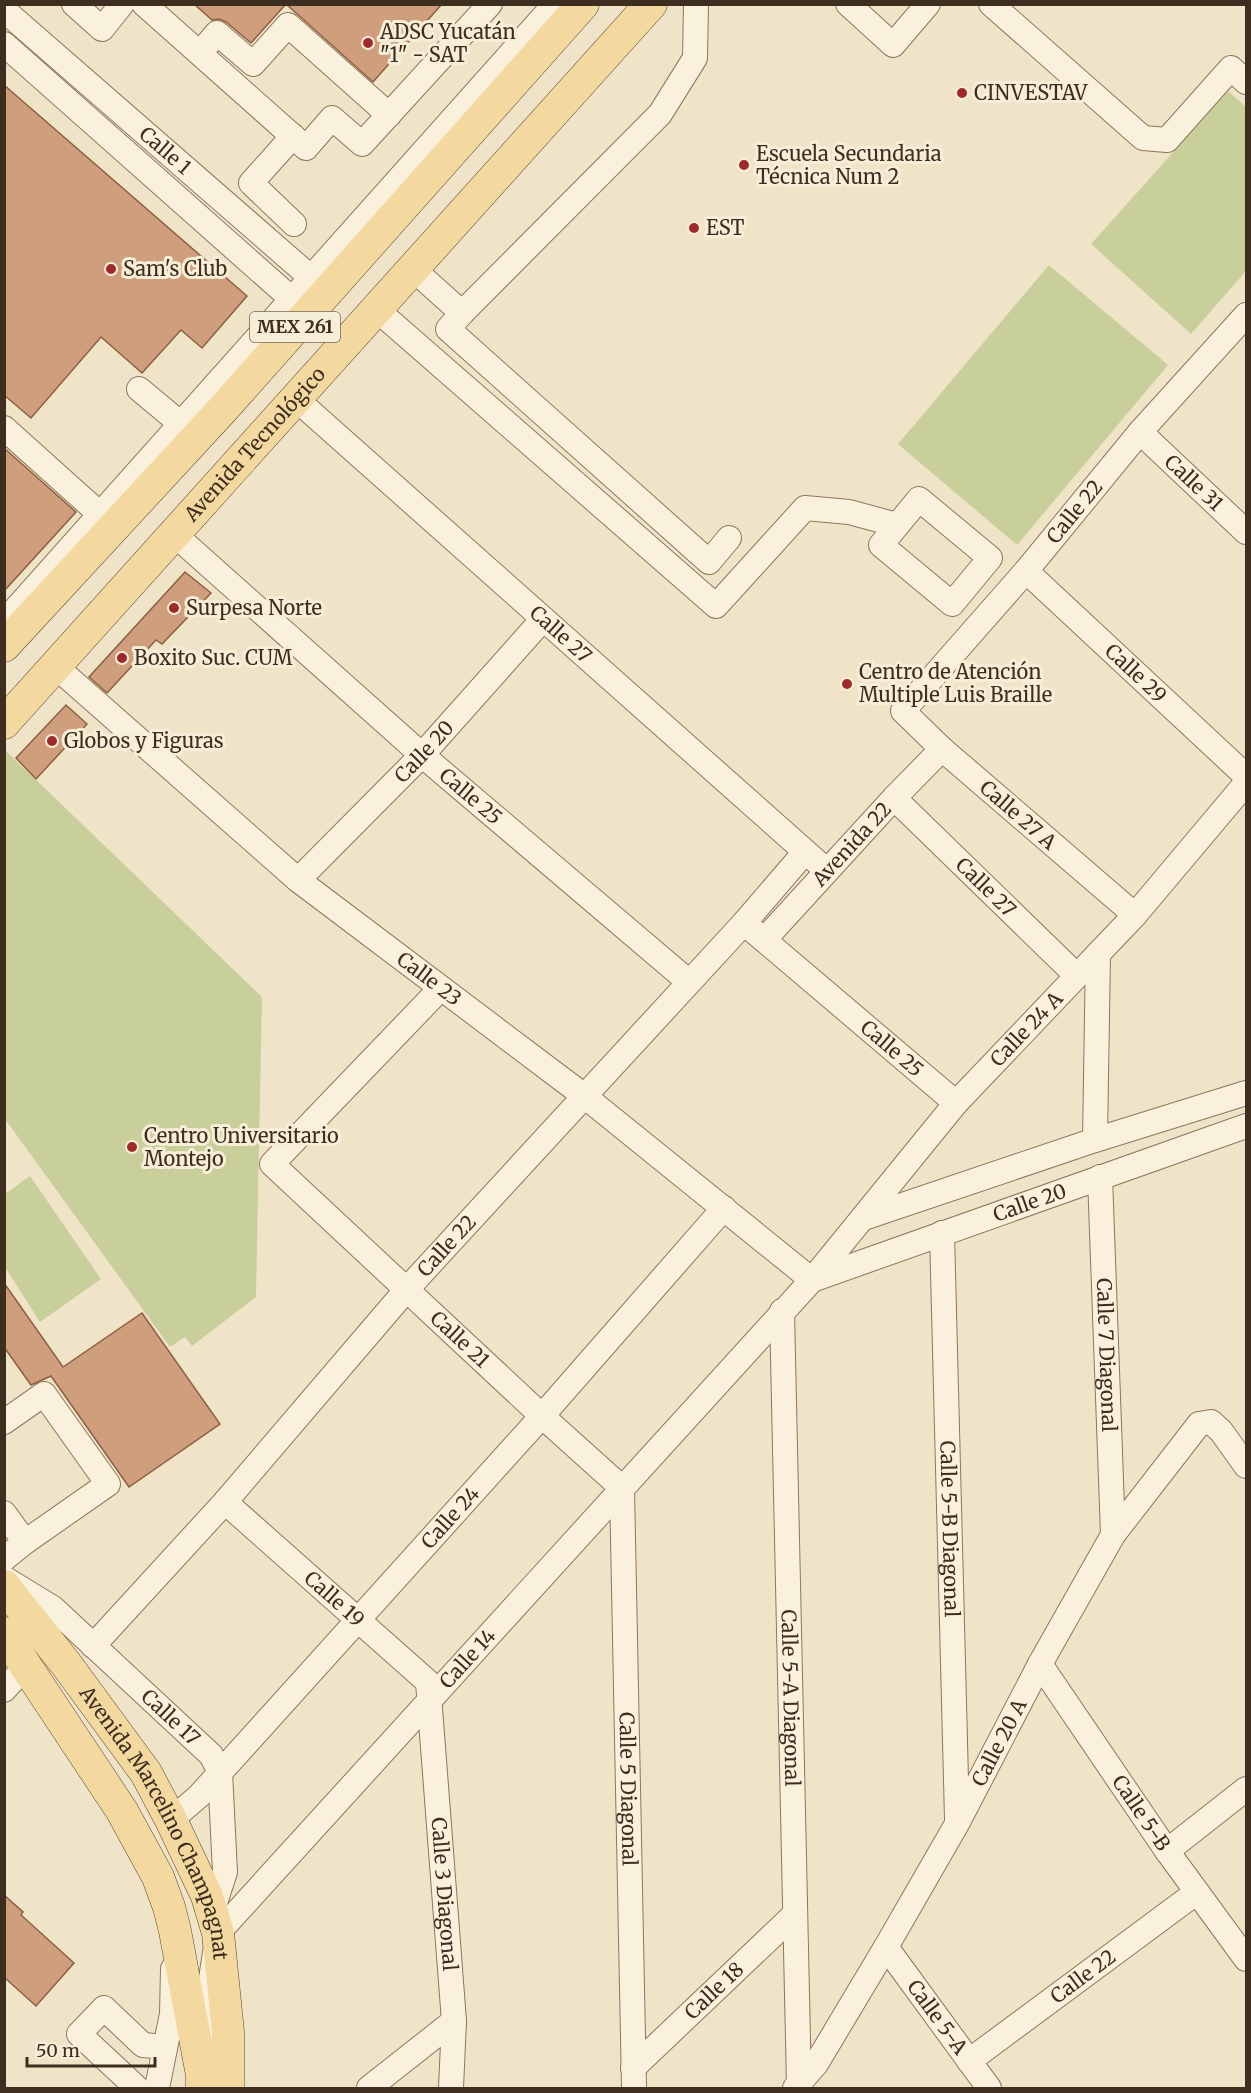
<svg xmlns="http://www.w3.org/2000/svg" width="1251" height="2093" font-family="Merriweather,serif">
<style>
.green{fill:#c9cf9b}
.building{fill:#cf9f7d;stroke:#8d5f41;stroke-width:1.5}
.lines{fill:none;stroke-linecap:round;stroke-linejoin:round}
.minor-casing{stroke:#8d765c;stroke-width:26}
.major-casing{stroke:#5b4430;stroke-width:33}
.minor{stroke:#faf1dc;stroke-width:24}
.major{stroke:#f3d9a0;stroke-width:32}
.poi-dot{fill:#9e2a2b;stroke:#f7eed8;stroke-width:2}
.labels{text-anchor:middle;stroke-width:6;stroke-linejoin:round;paint-order:stroke}
.shield{fill:#f7eed8;stroke:#756857;stroke-width:1.5}
.shield-label{font-size:18px;font-weight:bold;fill:#3d2e20}
.poi-label{font-size:20px;fill:#3d2e20;stroke:#f7eed8;text-anchor:start}
.street-label{font-size:20px;fill:#3d2e20;stroke:#f7eed8}
</style>
<rect width="100%" height="100%" fill="#f0e4c8"/>
<g class="green">
<polygon points="1228,91 1246,107 1246,271 1191,334 1091,244"/>
<polygon points="1049,265 1168,365 1017,545 898,444"/>
<polygon points="5,750 262,997 256,1297 192,1346 185,1337 170,1347 5,1119"/>
<polygon points="30,1176 101,1279 40,1322 5,1267 5,1194"/>
</g>
<g class="building">
<polygon points="194,4 286,4 251,43 226,22 219,19 212,20"/>
<polygon points="286,4 442,4 373,82"/>
<polygon points="4,85 247,296 202,348 181,330 142,373 101,337 31,418 4,395"/>
<polygon points="4,448 76,512 4,591"/>
<polygon points="185,572 211,593 162,644 156,640 107,693 89,677"/>
<polygon points="66,705 87,724 36,779 16,758"/>
<polygon points="4,1283 63,1367 142,1313 220,1424 129,1487 51,1376 31,1385 4,1347"/>
<polygon points="4,1895 23,1912 21,1915 74,1963 36,2006 4,1977"/>
</g>
<g class="lines">
<g class="minor-casing">
<g id="minor">
<polyline points="74,4 102,29 122,4"/>
<polyline points="144,4 306,148 332,118 362,144 490,4"/>
<polyline points="848,4 893,45 928,4"/>
<polyline points="991,4 1143,138 1167,140 1231,68 1246,82"/>
<path id="s1" d="M4,10L323,288"/>
<polyline points="4,44 303,309"/>
<polyline points="200,53 217,33 253,64 288,25 389,115"/>
<polyline points="293,136 251,183 294,224"/>
<polyline points="413,269 462,313 660,114 695,58 696,4"/>
<polyline points="376,309 716,606 805,508 849,512 897,525"/>
<polyline points="462,313 448,329 709,562 729,538"/>
<polyline points="139,389 181,424"/>
<path id="s2" d="M296,399L826,870"/>
<polyline points="4,428 112,525"/>
<path id="s3" d="M1140,432L1246,532"/>
<polygon points="919,499 990,558 952,604 881,545"/>
<path id="s4" d="M174,534L422,755L689,982"/>
<path id="s5" d="M1026,571L1246,776"/>
<polyline points="4,622 555,4"/>
<path id="s6" d="M55,666L298,880L583,1095L812,1280"/>
<path id="s7" d="M894,798L1077,976"/>
<path id="s8" d="M298,880L422,755L543,619"/>
<path id="s9" d="M1135,915L942,749L903,711L1026,571L1140,432L1246,315"/>
<path id="s10" d="M744,923L956,1103"/>
<path id="s11" d="M764,940L894,798L942,749"/>
<path id="s12" d="M441,988L272,1164L542,1416L622,1488L634,2088"/>
<polyline points="1095,1140 1098,954"/>
<path id="s13" d="M1100,1177L1113,1535"/>
<polyline points="864,1218 1095,1140 1246,1093"/>
<path id="s14" d="M942,1233L957,1819"/>
<path id="s15" d="M812,1280L1246,1126"/>
<path id="s16" d="M782,1311L799,2085"/>
<polyline points="4,1422 44,1394 108,1484 25,1542 4,1559"/>
<path id="s17" d="M225,1502L428,1682L454,2021L451,2088"/>
<polyline points="4,1513 25,1542"/>
<path id="s18" d="M4,1578L53,1608L211,1755L220,1772L225,1872L212,1912"/>
<path id="s19" d="M93,1646L225,1502L407,1289L744,923L805,852"/>
<path id="s20" d="M1040,1664L1167,1851L1246,1959"/>
<polyline points="4,1690 27,1665"/>
<path id="s21" d="M171,1820L199,1796L542,1416L724,1208"/>
<polyline points="1167,1851 1246,1789"/>
<path id="s22" d="M886,1947L989,2088"/>
<path id="s23" d="M205,2061L209,2045L211,1979L218,1933L812,1280L956,1103L1135,915L1246,783"/>
<path id="s24" d="M969,2061L1197,1892"/>
<path id="s25" d="M633,2068L795,1914"/>
<polyline points="137,2088 79,2034 104,2008 143,2045 165,2047"/>
<polyline points="157,2088 172,2014 173,1969"/>
<polyline points="369,2088 454,2021"/>
<path id="s26" d="M795,2088L816,2064L886,1947L958,1822L1040,1664L1113,1535L1199,1424L1211,1422L1221,1431L1246,1466"/>
</g>
</g>
<g class="major-casing">
<g id="major">
<polyline points="4,646 223,409 583,4"/>
<path id="s27" d="M4,723L651,4"/>
<path id="s28" d="M4,1586L66,1664L146,1773L171,1820L207,1896L218,1933L228,2032V2088"/>
<polyline points="4,1633 122,1811 158,1877 169,1907 175,1931 202,2075 202,2088"/>
</g>
</g>
<use href="#minor" class="minor"/>
<use href="#major" class="major"/>
</g>
<g class="poi-dot">
<circle cx="368" cy="43" r="6"/>
<circle cx="962" cy="93" r="6"/>
<circle cx="744" cy="165" r="6"/>
<circle cx="694" cy="228" r="6"/>
<circle cx="111" cy="269" r="6"/>
<circle cx="174" cy="608" r="6"/>
<circle cx="122" cy="658" r="6"/>
<circle cx="847" cy="684" r="6"/>
<circle cx="52" cy="741" r="6"/>
<circle cx="132" cy="1147" r="6"/>
</g>
<g class="labels">
<rect class="shield" x="250" y="312" width="90" height="30" rx="4.5"/>
<g class="shield-label">
<text x="295" y="333">MEX 261</text>
</g>
<g class="poi-label">
<text x="380" y="39">ADSC Yucatán<tspan x="380" dy="23">"1" - SAT</tspan></text>
<text x="974" y="100">CINVESTAV</text>
<text x="756" y="161">Escuela Secundaria<tspan x="756" dy="23">Técnica Num 2</tspan></text>
<text x="706" y="235">EST</text>
<text x="123" y="276">Sam's Club</text>
<text x="186" y="615">Surpesa Norte</text>
<text x="134" y="665">Boxito Suc. CUM</text>
<text x="859" y="679">Centro de Atención<tspan x="859" dy="23">Multiple Luis Braille</tspan></text>
<text x="64" y="748">Globos y Figuras</text>
<text x="144" y="1143">Centro Universitario<tspan x="144" dy="23">Montejo</tspan></text>
</g>
<g class="street-label">
<text dy="7" stroke="none"><textPath href="#s1" startOffset="214">Calle 1</textPath></text>
<text dy="7" stroke="none"><textPath href="#s27" startOffset="375">Avenida Tecnológico</textPath></text>
<text dy="7" stroke="none"><textPath href="#s3" startOffset="74">Calle 31</textPath></text>
<text dy="7" stroke="none"><textPath href="#s9" startOffset="572">Calle 22</textPath></text>
<text dy="7" stroke="none"><textPath href="#s2" startOffset="354">Calle 27</textPath></text>
<text dy="7" stroke="none"><textPath href="#s5" startOffset="150">Calle 29</textPath></text>
<text dy="7" stroke="none"><textPath href="#s8" startOffset="180">Calle 20</textPath></text>
<text dy="7" stroke="none"><textPath href="#s4" startOffset="396">Calle 25</textPath></text>
<text transform="translate(1018 815) rotate(41)" y="7">Calle 27 A</text>
<text dy="7" stroke="none"><textPath href="#s11" startOffset="130">Avenida 22</textPath></text>
<text dy="7" stroke="none"><textPath href="#s7" startOffset="128">Calle 27</textPath></text>
<text dy="7" stroke="none"><textPath href="#s6" startOffset="488">Calle 23</textPath></text>
<text dy="7" stroke="none"><textPath href="#s23" startOffset="1342">Calle 24 A</textPath></text>
<text dy="7" stroke="none"><textPath href="#s10" startOffset="194">Calle 25</textPath></text>
<text dy="7" stroke="none"><textPath href="#s15" startOffset="231">Calle 20</textPath></text>
<text dy="7" stroke="none"><textPath href="#s19" startOffset="534">Calle 22</textPath></text>
<text dy="7" stroke="none"><textPath href="#s12" startOffset="501">Calle 21</textPath></text>
<text dy="7" stroke="none"><textPath href="#s13" startOffset="178">Calle 7 Diagonal</textPath></text>
<text dy="7" stroke="none"><textPath href="#s21" startOffset="412">Calle 24</textPath></text>
<text dy="7" stroke="none"><textPath href="#s14" startOffset="296">Calle 5-B Diagonal</textPath></text>
<text dy="7" stroke="none"><textPath href="#s17" startOffset="146">Calle 19</textPath></text>
<text dy="7" stroke="none"><textPath href="#s23" startOffset="500">Calle 14</textPath></text>
<text dy="7" stroke="none"><textPath href="#s16" startOffset="387">Calle 5-A Diagonal</textPath></text>
<text dy="7" stroke="none"><textPath href="#s18" startOffset="218">Calle 17</textPath></text>
<text dy="7" stroke="none"><textPath href="#s26" startOffset="402">Calle 20 A</textPath></text>
<text dy="7" stroke="none"><textPath href="#s12" startOffset="1022">Calle 5 Diagonal</textPath></text>
<text dy="7" stroke="none"><textPath href="#s20" startOffset="180">Calle 5-B</textPath></text>
<text dy="7" stroke="none"><textPath href="#s28" startOffset="284">Avenida Marcelino Champagnat</textPath></text>
<text dy="7" stroke="none"><textPath href="#s17" startOffset="484">Calle 3 Diagonal</textPath></text>
<text dy="7" stroke="none"><textPath href="#s24" startOffset="142">Calle 22</textPath></text>
<text dy="7" stroke="none"><textPath href="#s25" startOffset="112">Calle 18</textPath></text>
<text dy="7" stroke="none"><textPath href="#s22" startOffset="87">Calle 5-A</textPath></text>
</g>
</g>
<rect width="1251" height="2093" fill="none" stroke="#3d2e20" stroke-width="12"/>
<path d="M27 2057v9h128v-9" fill="none" stroke="#3d2e20" stroke-width="3"/>
<text x="36" y="2057" font-size="18" fill="#3d2e20" stroke="#f7eed8" stroke-width="4.5" paint-order="stroke">50 m</text>
</svg>
